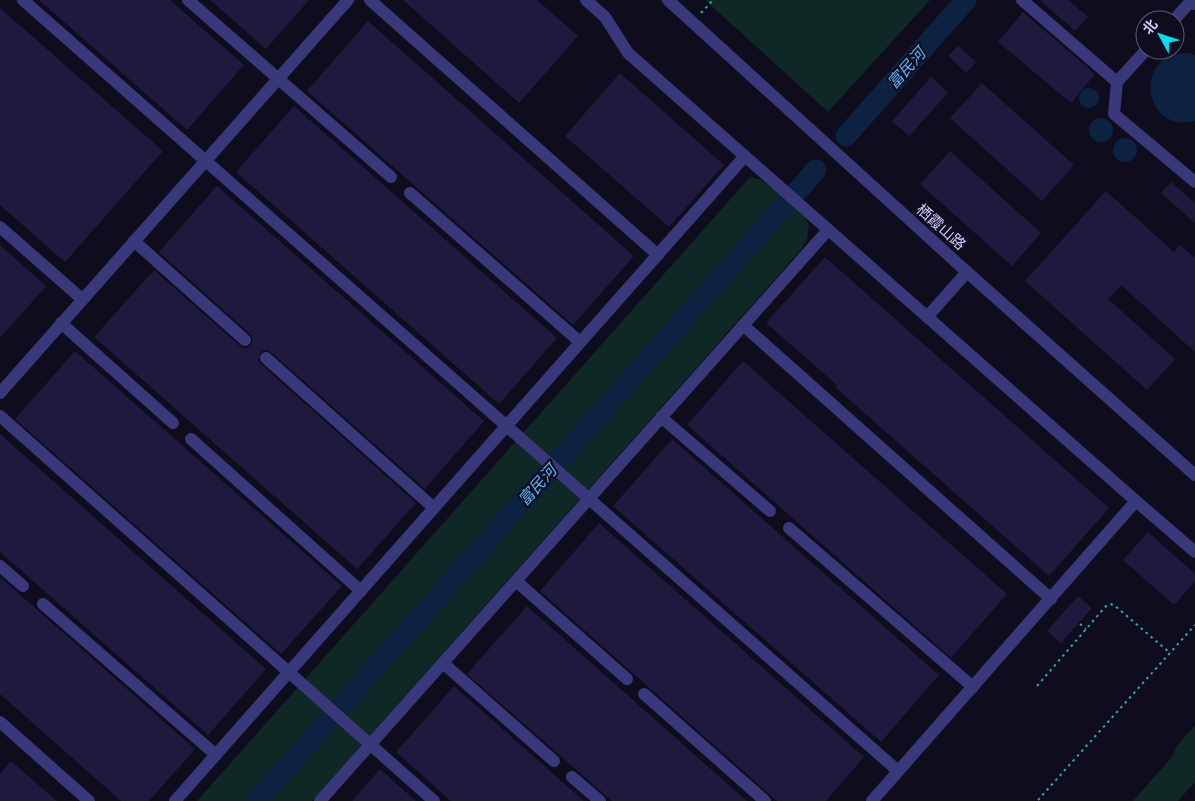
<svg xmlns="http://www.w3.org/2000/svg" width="1195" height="801" font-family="'Nunito Sans','Noto Sans SC',sans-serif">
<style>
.green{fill:#0f2725}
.water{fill:#0d2240}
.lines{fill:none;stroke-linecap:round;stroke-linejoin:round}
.river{stroke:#0d2240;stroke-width:21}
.building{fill:#1f193d}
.path{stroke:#30ab9f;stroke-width:2;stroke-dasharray:2.5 4;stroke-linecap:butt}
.minor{stroke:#38387b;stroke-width:12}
.labels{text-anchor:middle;stroke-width:4.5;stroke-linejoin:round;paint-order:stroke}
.street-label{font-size:15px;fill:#cecafe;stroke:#0e0c1d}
.water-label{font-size:16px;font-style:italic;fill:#5bb6fb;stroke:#0e0c1d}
</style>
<rect width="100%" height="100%" fill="#0e0c1d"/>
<g class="green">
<polygon points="705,0 930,0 828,112"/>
<polygon points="750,177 759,179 774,189 805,216 809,226 807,240 799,252 312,801 197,801"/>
<polygon points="1195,725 1195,782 1178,801 1133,801 1172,757 1176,747"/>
</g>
<g class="water">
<path d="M1189,53L1195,55V121C1147,134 1133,63 1177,54C1181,53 1185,53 1189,53Z"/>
<circle cx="1089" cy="98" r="10"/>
<circle cx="1101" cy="130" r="12"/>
<circle cx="1125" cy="150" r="12"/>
</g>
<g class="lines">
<g class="river">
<polyline points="846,136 966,0"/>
<polyline points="257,801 816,170"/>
</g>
</g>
<g class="building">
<polygon points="39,0 170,0 244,65 187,130"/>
<polygon points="210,0 309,0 266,49"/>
<polygon points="403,0 537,0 578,36 519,103"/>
<polygon points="1040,0 1068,0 1088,17 1075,31"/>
<polygon points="0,8 163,151 65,262 0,205"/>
<polygon points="1023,12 1095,74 1071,103 998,42"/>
<polygon points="368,21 634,256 573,325 307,91"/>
<polygon points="958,46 976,62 966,73 948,56"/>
<polygon points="620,73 724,165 669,227 565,136"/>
<polygon points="931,77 948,93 909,136 892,121"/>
<polygon points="982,83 1074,165 1042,201 950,118"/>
<polygon points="294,106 557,338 499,404 236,172"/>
<polygon points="950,151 1041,233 1012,266 920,184"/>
<polygon points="1171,182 1195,203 1195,223 1161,193"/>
<polygon points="217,186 484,421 425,489 271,352 268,350 264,350 260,353 258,360 261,364 416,503 357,569 94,337 154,270 240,346 243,348 247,348 251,345 253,338 250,334 159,252"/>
<polygon points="1106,191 1174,252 1180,245 1195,258 1195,352 1121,285 1108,299 1175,359 1147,390 1025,281"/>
<polygon points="0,245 46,286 0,338"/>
<polygon points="825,257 1109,508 1049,576 835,387 837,385 766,323"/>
<polygon points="75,351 342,586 281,654 15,419"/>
<polygon points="743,361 1007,594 951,658 687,425"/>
<polygon points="0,434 266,669 208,735 0,552"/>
<polygon points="672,439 939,675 881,742 613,506"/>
<polygon points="599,523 864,757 826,801 777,801 540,591"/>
<polygon points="1148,532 1195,574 1195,581 1174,605 1123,560"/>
<polygon points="0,577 195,749 149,801 121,801 0,694"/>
<polygon points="1078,596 1092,608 1061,643 1047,631"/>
<polygon points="527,606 747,801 612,801 467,674"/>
<polygon points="454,686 584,801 451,801 396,752"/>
<polygon points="11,761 57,801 0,801 0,774"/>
<polygon points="380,769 416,801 352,801"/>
</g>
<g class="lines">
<g class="path">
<polyline points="701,13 713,0"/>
<polyline points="1080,624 1086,629"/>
<polyline points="1037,686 1106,606 1110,604 1114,605 1170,653"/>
<polyline points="1038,800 1195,625"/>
</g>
<g class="minor">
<polyline points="23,0 898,771"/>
<polyline points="188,0 391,177"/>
<polyline points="370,0 658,255"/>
<polyline points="586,0 605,17 628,53 1136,501 872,801"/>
<polyline points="668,0 967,272 1195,475"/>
<polyline points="1022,0 1117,82"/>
<polyline points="1174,20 1191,1 1195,4"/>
<polyline points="1146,50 1117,82 1114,114 1195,182"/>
<polyline points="410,193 580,342"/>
<polyline points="0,227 82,299"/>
<polyline points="134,241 245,340"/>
<polyline points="927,317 967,272"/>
<polyline points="61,323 173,423"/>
<polyline points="743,325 1051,599"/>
<polyline points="266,358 434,508"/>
<polyline points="0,393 348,0"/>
<polyline points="0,416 434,801"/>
<polyline points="661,417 770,511"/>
<polyline points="191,439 361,591"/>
<polyline points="1136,501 1195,552"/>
<polyline points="789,528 973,687"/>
<polyline points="0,566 23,586"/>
<polyline points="516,581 627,679"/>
<polyline points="43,604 216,755"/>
<polyline points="443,663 554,761"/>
<polyline points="644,694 765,801"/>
<polyline points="0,722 89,801"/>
<polyline points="572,777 600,801"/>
<polyline points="175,801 745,156"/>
<polyline points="320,801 828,230"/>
</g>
</g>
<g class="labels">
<g class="street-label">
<text transform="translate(941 227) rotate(42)" y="5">栖霞山路</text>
</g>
<g class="water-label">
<text transform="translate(906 68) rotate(-48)" y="6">富民河</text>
<text transform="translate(537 485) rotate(-48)" y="6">富民河</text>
</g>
</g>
<g transform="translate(1160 35) rotate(310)"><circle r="24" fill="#0e0c1d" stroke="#5b5877"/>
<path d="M0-4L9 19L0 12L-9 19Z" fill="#06deed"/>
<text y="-8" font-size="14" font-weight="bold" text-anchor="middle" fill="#cecafe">北</text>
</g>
</svg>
